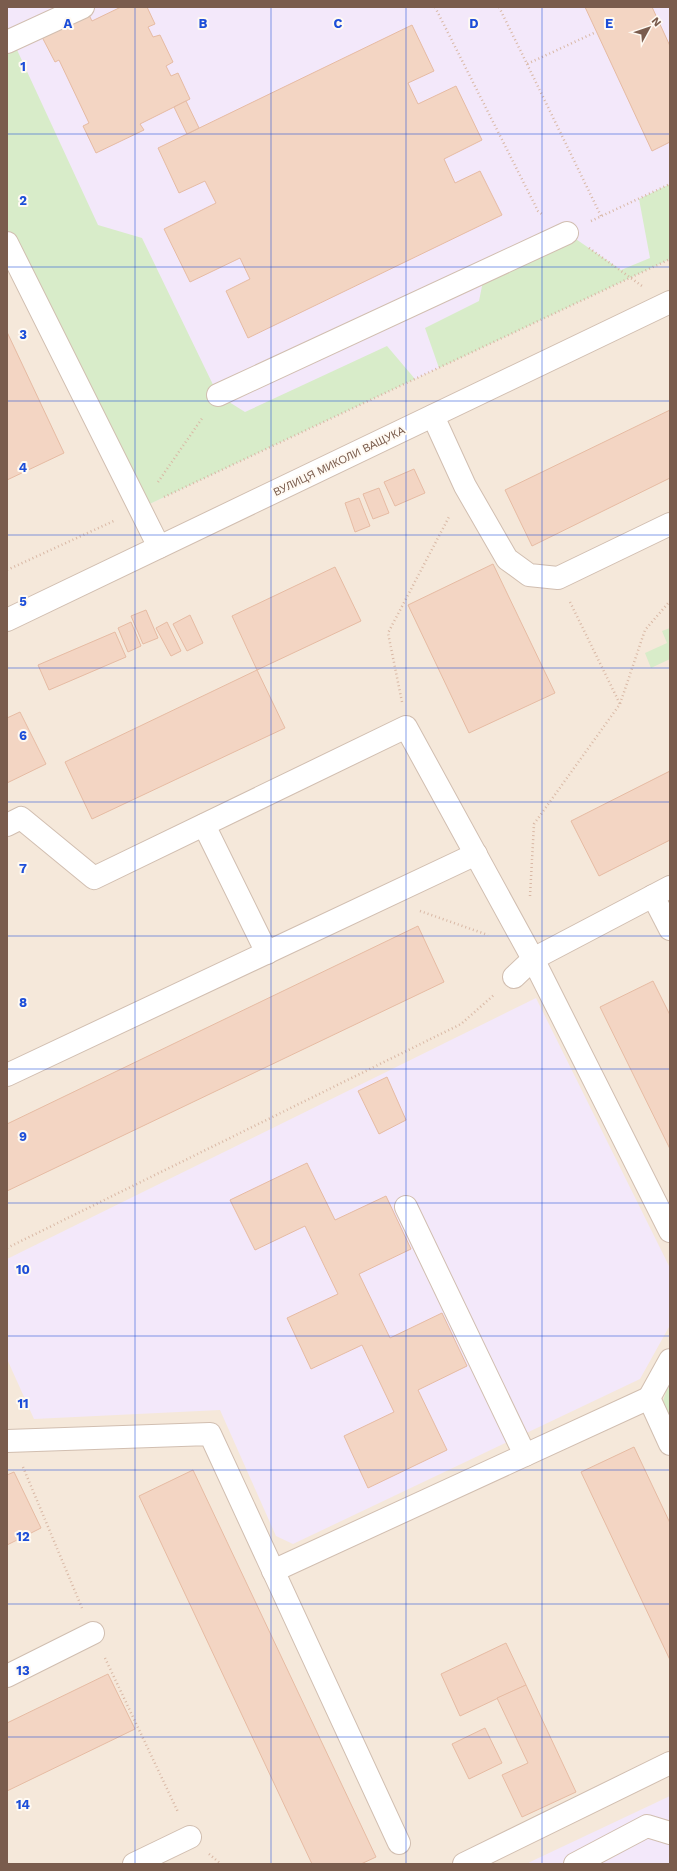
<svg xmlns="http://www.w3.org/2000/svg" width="677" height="1871" font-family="'Work Sans',sans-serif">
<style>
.residential{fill:#f5e8da}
.education{fill:#f3e8fa}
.green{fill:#d8ecc9}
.building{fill:#f3d5c3;stroke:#e6bba3}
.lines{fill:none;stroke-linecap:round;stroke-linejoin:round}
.minor-casing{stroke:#d1beb0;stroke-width:24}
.path{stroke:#d9b8a5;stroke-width:2.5;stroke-dasharray:1 3;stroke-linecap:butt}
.minor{stroke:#fff;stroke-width:22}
.grid{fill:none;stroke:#1d4ed8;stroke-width:1;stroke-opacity:0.55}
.labels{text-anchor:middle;stroke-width:4;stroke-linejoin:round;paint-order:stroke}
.street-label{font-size:11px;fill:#7a5c4d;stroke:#fffaf3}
.grid-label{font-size:13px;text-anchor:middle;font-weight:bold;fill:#1d4ed8;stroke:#fffaf3;stroke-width:4;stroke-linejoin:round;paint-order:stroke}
</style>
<rect width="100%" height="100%" fill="#fdf6ec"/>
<rect class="residential" x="7" y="7" width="663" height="1857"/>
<g class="education">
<polygon points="7,7 670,7 670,259 139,509 7,241"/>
<polygon points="536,998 670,1268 670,1325 640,1379 293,1544 276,1536 220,1410 34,1419 7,1359 7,1259"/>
<polygon points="670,1796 670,1864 527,1864 530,1862"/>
</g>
<g class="green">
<polygon points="12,39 98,225 142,238 218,395 245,412 387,346 415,379 139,509 7,243 7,42"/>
<polygon points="670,184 670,259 439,368 425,328 479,301 485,271 567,233 621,270 650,258 639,199"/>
<polygon points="670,628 670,659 651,668 645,653 667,643 662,631"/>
<polygon points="670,1380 670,1417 663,1401"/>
</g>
<g class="building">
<polygon points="121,7 147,7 155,24 148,27 153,37 160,35 173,62 166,66 171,76 178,73 190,99 140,124 144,130 96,153 83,126 89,123 59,60 55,62 42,37 89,15 92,21"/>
<polygon points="585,7 652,7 670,46 670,142 652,151"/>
<polygon points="412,25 434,71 408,83 418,104 456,86 482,140 444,159 455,183 480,171 502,215 248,338 226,291 250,279 240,258 190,282 164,229 216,203 205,181 179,193 158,148"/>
<polygon points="186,101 199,128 187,134 174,107"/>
<polygon points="7,332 64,453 7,480"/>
<polygon points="670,410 670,478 532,546 505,490"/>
<polygon points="414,469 425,493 395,506 384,482"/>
<polygon points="379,488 389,513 373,519 363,494"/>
<polygon points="359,498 370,526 355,532 345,503"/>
<polygon points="493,564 555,693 469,733 408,605"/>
<polygon points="335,567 361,621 257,670 232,616"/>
<polygon points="146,610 158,638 143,644 131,616"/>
<polygon points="190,615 203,643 187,651 173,624"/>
<polygon points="131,622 141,646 128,652 118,628"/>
<polygon points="167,622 181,651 171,656 156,628"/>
<polygon points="115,632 126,657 49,690 38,665"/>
<polygon points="257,670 285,728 92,819 65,762"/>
<polygon points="20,712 46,764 7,783 7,718"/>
<polygon points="670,771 670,840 599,876 571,821"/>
<polygon points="418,926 444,982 7,1191 7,1124"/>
<polygon points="653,981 670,1015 670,1149 600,1007"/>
<polygon points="387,1077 406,1120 379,1134 358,1091"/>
<polygon points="307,1163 335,1220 386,1196 411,1249 359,1274 390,1338 442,1313 467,1366 418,1390 447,1450 368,1488 344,1436 394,1412 362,1345 311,1369 287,1318 338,1294 305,1226 255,1250 230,1200"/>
<polygon points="634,1447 670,1523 670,1660 581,1472"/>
<polygon points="193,1470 376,1857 361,1864 312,1864 139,1496"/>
<polygon points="14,1472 41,1528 7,1545 7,1475"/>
<polygon points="506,1643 526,1685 460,1716 441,1674"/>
<polygon points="108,1674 135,1729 7,1791 7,1723"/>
<polygon points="526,1685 576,1792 522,1817 502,1775 528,1763 497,1698"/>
<polygon points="485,1728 502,1763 469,1779 452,1744"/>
</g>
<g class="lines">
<g class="minor-casing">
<g id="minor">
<polyline points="7,42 83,7"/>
<polyline points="7,243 159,547"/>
<polyline points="218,395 567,233"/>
<polyline points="433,416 465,486 507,559 529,575 558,578 670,524"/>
<polyline points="7,620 670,302"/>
<polyline points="7,825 21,818 94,878 406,727 533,959 670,887"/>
<polyline points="204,825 267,953"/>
<polyline points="653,896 670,929"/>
<polyline points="514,977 533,959 670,1231"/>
<polyline points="7,1075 476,854"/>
<polyline points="406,1207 525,1455"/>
<polyline points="649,1398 670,1360"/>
<polyline points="7,1441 210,1434 399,1843"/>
<polyline points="273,1571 649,1398 670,1444"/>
<polyline points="7,1676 93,1633"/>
<polyline points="134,1864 190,1837"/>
<polyline points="464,1864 670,1763"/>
<polyline points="575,1864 647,1826 670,1833"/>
</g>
</g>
<g class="path">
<polyline points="435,7 538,211 543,215"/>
<polyline points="499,7 527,64 596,32"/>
<polyline points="527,64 601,216"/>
<polyline points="591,221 670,184"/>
<polyline points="589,248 642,286"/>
<polyline points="158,482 203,417"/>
<polyline points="164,497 670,259"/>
<polyline points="7,570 116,520"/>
<polyline points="570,602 620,704"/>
<polyline points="402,702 388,633 450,515"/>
<polyline points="530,896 534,824 620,704 645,630 670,601"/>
<polyline points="420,911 488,935"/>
<polyline points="7,1248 461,1024 495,994"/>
<polyline points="23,1467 82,1608"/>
<polyline points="105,1658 178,1812"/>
<polyline points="209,1854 221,1864"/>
</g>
<use href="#minor" class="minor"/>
</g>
<path class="grid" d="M135,7V1864M271,7V1864M406,7V1864M542,7V1864M7,134H670M7,267H670M7,401H670M7,535H670M7,668H670M7,802H670M7,936H670M7,1069H670M7,1203H670M7,1336H670M7,1470H670M7,1604H670M7,1737H670"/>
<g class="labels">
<g class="street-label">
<text transform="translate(339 461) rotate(-26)" y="4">ВУЛИЦЯ МИКОЛИ ВАЩУКА</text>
</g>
</g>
<g class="grid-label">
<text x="68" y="28">A</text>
<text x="203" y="28">B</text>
<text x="338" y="28">C</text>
<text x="474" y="28">D</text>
<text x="609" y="28">E</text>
<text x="23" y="71">1</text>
<text x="23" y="205">2</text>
<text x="23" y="339">3</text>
<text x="23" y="472">4</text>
<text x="23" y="606">5</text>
<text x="23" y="740">6</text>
<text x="23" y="873">7</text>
<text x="23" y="1007">8</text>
<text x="23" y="1141">9</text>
<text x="23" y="1274">10</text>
<text x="23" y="1408">11</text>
<text x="23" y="1541">12</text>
<text x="23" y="1675">13</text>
<text x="23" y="1809">14</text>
</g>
<rect width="677" height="1871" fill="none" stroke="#7a5c4d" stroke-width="16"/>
<g transform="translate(649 28) rotate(50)" stroke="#fffaf3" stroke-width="3" paint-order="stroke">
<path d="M0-3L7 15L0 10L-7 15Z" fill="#7a5c4d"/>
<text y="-6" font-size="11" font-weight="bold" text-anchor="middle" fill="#7a5c4d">N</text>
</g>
</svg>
